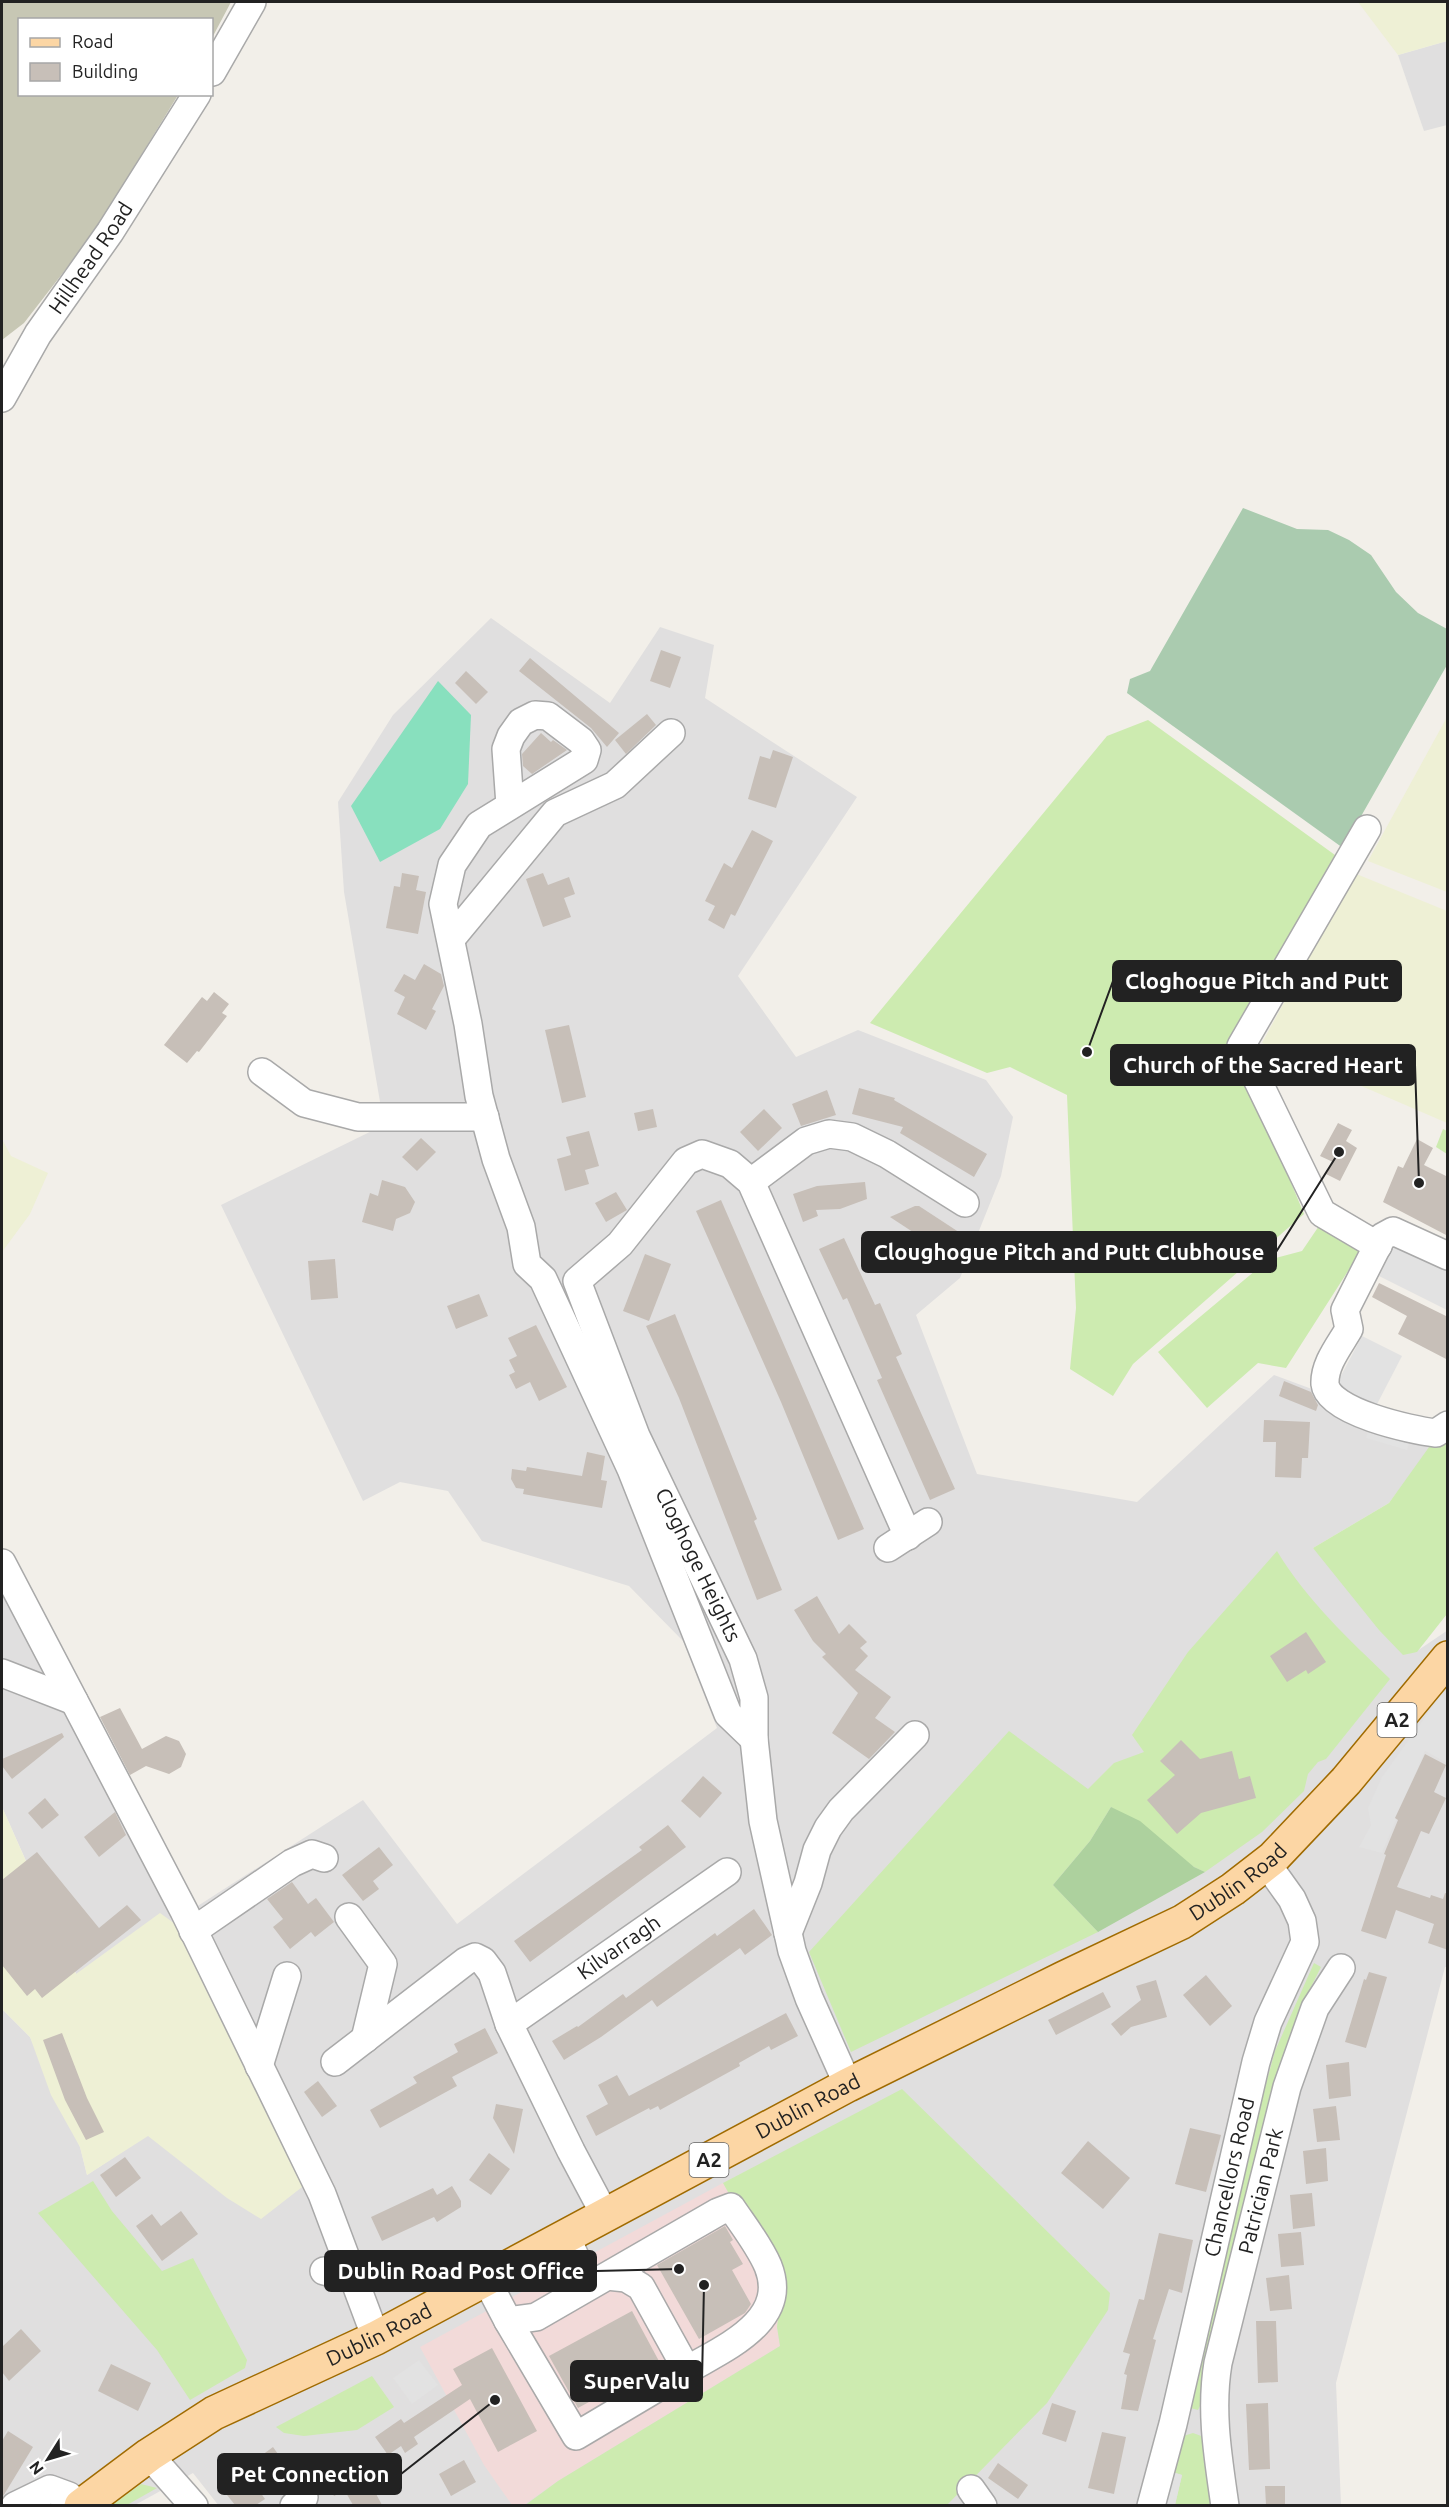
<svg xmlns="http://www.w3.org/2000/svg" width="1449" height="2507" font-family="Ubuntu,sans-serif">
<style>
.residential{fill:#e0dfdf}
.commercial{fill:#f2dad9}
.construction{fill:#c7c7b4}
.farmland{fill:#eef0d5}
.grass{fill:#cdebb0}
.forest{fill:#add19e}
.cemetery{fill:#aacbaf}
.pitch{fill:#88e0be}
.parking{fill:#e2e2e2}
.building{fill:#c7bfb8}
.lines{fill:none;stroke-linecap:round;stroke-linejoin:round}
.minor-casing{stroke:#a9a9a9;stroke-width:30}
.major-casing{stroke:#a06b00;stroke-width:36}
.minor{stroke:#fff;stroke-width:27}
.major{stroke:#fcd6a4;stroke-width:33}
.labels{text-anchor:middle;stroke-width:5;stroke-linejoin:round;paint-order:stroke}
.shield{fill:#fff;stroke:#646464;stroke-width:1.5}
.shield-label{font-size:20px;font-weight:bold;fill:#222}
.street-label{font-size:21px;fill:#222;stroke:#fff}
.leader{fill:none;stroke:#222;stroke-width:2}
.callout-dot{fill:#222;stroke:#fff;stroke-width:2}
.callout{fill:#222;stroke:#222;stroke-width:2}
.callout-label{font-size:22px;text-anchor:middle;font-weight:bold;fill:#fff}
</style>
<rect width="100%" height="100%" fill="#f2efe9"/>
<g class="residential">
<polygon points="1447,41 1447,125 1424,131 1398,55"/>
<polygon points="491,618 610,703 660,627 714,645 705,698 857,797 738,976 796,1057 858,1030 986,1080 1013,1117 1001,1176 960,1278 916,1315 977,1474 1137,1502 1274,1375 1439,1436 1389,1503 1313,1548 1417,1651 1448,1630 1447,1967 1445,1967 1336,2383 1341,2505 219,2506 193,2473 135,2505 2,2505 2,2009 30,2037 80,2147 87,2175 148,2135 2,1807 2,1550 193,1909 363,1800 457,1924 717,1728 683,1641 629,1586 482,1541 448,1491 400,1482 363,1501 221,1205 384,1125 344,892 338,802 393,715"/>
</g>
<polygon class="commercial" points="723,2183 783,2288 777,2327 780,2346 558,2481 524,2505 512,2505 484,2465 420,2347"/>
<polygon class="construction" points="2,2 231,2 212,38 212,20 20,20 20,94 178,95 93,234 24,323 2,340"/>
<g class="farmland">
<polygon points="1358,2 1447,2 1447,41 1398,55"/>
<polygon points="1447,717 1447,892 1368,861"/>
<polygon points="1354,873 1447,911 1447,1123 1262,1043"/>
<polygon points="2,1139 11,1156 48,1173 30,1214 2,1252"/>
<polygon points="2,1807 76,1974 160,1913 182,1929 306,2184 261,2219 227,2198 148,2136 87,2175 80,2147 51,2095 30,2037 2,2009"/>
</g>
<g class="grass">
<polygon points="1148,720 1335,855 1231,1038 1304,1214 1133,1364 1113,1396 1070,1369 1076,1308 1067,1095 1010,1067 987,1073 870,1023 1107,736"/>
<polygon points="1443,1129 1447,1131 1447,1154 1436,1147"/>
<polygon points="1323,1220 1364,1246 1286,1368 1258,1363 1207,1408 1158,1352 1268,1260 1302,1251"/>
<polygon points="1447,1422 1447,1614 1417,1652 1403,1655 1379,1630 1313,1548 1389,1503"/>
<path d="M1277,1551C1308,1602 1348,1638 1390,1679L1326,1759L1318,1762L1308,1774L1304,1791L1262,1832L1205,1872L1194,1867L1111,1807L1090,1841L1053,1885L1098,1932L851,2052L809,1952L1009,1731L1088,1789L1114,1763L1144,1752L1132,1735L1188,1652Z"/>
<polygon points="1314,1963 1321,1967 1301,2007 1202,2402 1198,2410 1190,2408 1264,2091 1275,2051"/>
<polygon points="902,2089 1110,2293 1108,2310 1047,2403 947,2505 524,2506 558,2481 780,2346 777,2327 782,2288 723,2183"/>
<polygon points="93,2181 112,2211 162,2271 193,2258 247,2360 245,2368 190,2400 157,2350 38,2213"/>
<polygon points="372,2376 394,2407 357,2430 304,2436 284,2433 276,2427"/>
<polygon points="1193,2433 1204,2437 1216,2505 1175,2505 1182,2475 1172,2472 1180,2437"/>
<polygon points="141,2484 157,2488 127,2505 112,2505"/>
</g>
<polygon class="forest" points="1111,1807 1140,1821 1194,1867 1205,1872 1098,1932 1053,1885 1090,1841"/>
<polygon class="cemetery" points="1243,508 1297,529 1328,530 1349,540 1371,555 1396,592 1418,613 1447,629 1447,665 1343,848 1127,693 1130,679 1150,671"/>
<polygon class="pitch" points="438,681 471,715 468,784 440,829 380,862 351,806"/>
<g class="parking">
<polygon points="1396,1241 1447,1267 1447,1310 1379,1276"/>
<polygon points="1362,1336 1402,1356 1375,1408 1335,1387"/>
<polygon points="1370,1425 1411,1437 1407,1450 1366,1438"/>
<polygon points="1441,1695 1447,1702 1447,1763 1425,1751 1382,1853 1359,1847 1371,1825 1368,1808 1382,1777"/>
<polygon points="419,2360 438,2385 412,2404 393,2378"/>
<polygon points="1172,2472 1182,2475 1175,2505 1162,2506"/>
</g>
<g class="building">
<polygon points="661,650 681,657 670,688 650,681"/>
<polygon points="530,658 619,733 607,747 591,728 519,671"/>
<polygon points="466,671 488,692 476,704 455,683"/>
<polygon points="647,714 656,725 626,754 615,740"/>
<polygon points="541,733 551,742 553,740 567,750 532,774 523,766 522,754"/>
<polygon points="773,750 793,757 776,808 748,799 760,756 770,759"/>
<polygon points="752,830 773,841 735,916 731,914 724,929 708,920 715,906 705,901 724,863 732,868"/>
<polygon points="402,873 419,876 416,890 426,892 418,934 386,928 394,886 400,887"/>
<polygon points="543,873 548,885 569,877 575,894 564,898 571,917 543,927 526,879"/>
<polygon points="424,964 441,974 444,986 432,1009 436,1011 426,1030 397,1014 405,997 394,991 404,974 415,980"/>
<polygon points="214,992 229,1004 222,1013 227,1016 199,1052 197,1051 187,1063 164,1045 202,997 207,1001"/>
<polygon points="569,1025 586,1097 562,1103 545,1030"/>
<polygon points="859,1088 895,1098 894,1100 987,1154 974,1177 900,1133 903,1127 852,1114"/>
<polygon points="827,1090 836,1115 801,1126 792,1104"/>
<polygon points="653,1109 657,1127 638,1131 634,1113"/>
<polygon points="764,1109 782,1128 758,1151 740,1132"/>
<polygon points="1338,1123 1352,1130 1346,1141 1357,1148 1340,1181 1326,1174 1333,1162 1320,1156"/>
<polygon points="589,1131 599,1166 585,1170 589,1184 565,1191 557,1159 571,1155 566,1137"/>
<polygon points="421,1138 436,1152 417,1171 402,1157"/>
<polygon points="1417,1139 1433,1148 1424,1165 1448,1177 1448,1236 1383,1202 1398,1166 1403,1168"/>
<polygon points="382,1180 405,1187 415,1202 410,1213 396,1219 393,1231 362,1222 370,1193 378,1196"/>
<polygon points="865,1182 867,1199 840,1209 816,1210 818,1216 803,1222 793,1194 817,1186"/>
<polygon points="616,1192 627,1210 606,1222 595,1203"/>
<polygon points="721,1200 864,1529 838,1540 781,1402 696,1211"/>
<polygon points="915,1206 919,1206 971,1240 957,1261 890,1217"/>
<polygon points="844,1238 875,1305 880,1303 902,1354 896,1357 955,1489 930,1500 877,1380 882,1378 847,1298 843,1300 819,1249"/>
<polygon points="645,1254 671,1264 649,1321 623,1311"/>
<polygon points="335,1259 338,1298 311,1300 308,1261"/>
<polygon points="1379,1283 1448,1317 1448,1360 1398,1334 1407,1316 1372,1297"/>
<polygon points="479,1294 488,1316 456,1329 447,1306"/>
<polygon points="675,1314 757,1519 754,1521 782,1590 757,1600 679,1398 646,1326"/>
<polygon points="536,1325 567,1387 539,1401 530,1382 516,1389 509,1375 515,1372 509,1360 517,1356 508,1338"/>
<polygon points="1284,1381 1311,1392 1318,1405 1316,1411 1279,1396"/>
<polygon points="1264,1420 1310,1422 1308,1458 1302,1458 1301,1478 1275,1477 1276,1442 1263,1442"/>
<polygon points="587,1452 605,1456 601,1480 607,1481 602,1508 523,1494 524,1489 516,1488 511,1479 512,1469 526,1471 527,1467 582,1476"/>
<polygon points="817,1596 839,1634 849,1624 867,1642 860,1648 868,1656 855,1670 891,1697 875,1718 895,1732 869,1759 832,1733 858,1693 822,1657 826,1654 813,1641 794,1610"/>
<polygon points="1306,1632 1326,1662 1308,1674 1306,1670 1287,1682 1270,1656"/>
<polygon points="120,1708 142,1749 166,1736 179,1741 186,1754 181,1767 169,1774 146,1766 130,1775 100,1717"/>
<polygon points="62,1733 64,1737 12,1779 2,1766 2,1759"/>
<polygon points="1181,1740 1200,1759 1232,1751 1239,1779 1250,1776 1256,1798 1201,1813 1177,1834 1147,1800 1175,1775 1160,1761"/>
<polygon points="1425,1754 1446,1765 1434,1792 1446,1798 1429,1834 1421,1831 1397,1887 1430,1898 1431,1895 1443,1899 1445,1893 1448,1894 1448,1950 1428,1943 1434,1924 1396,1910 1386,1939 1361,1931 1386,1855 1384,1854 1398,1820 1395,1818"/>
<polygon points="703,1776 722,1793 700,1818 681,1801"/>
<polygon points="45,1798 59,1815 42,1829 28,1813"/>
<polygon points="115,1812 126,1835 99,1857 84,1837"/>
<polygon points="668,1825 686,1847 530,1962 514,1941 642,1850 639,1847"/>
<polygon points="379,1847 393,1865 373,1881 379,1889 363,1901 342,1875"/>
<polygon points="37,1852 99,1928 127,1905 141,1920 42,1998 35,1989 27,1996 2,1965 2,1880"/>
<polygon points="292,1882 308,1904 316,1898 334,1922 315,1937 311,1932 290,1949 273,1927 283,1919 267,1899"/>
<polygon points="754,1909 772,1935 745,1955 740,1948 657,2007 652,2000 601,2037 564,2060 552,2041 577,2026 578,2027 623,1994 626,1998 715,1933 717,1936"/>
<polygon points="1369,1972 1387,1977 1366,2048 1345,2042 1364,1979 1366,1980"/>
<polygon points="1206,1975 1232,2006 1210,2026 1183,1995"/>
<polygon points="1156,1980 1167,2017 1131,2027 1121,2036 1111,2024 1141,2000 1136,1986"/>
<polygon points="1103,1992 1111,2007 1056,2035 1048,2020"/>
<polygon points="786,2013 798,2036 771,2050 769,2046 739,2063 740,2066 660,2110 658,2106 650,2110 649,2108 596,2136 586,2116 608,2104 598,2085 617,2075 629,2096"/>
<polygon points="485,2028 498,2053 452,2077 457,2086 380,2128 370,2110 417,2083 413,2077 458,2052 454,2044"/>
<polygon points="62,2033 87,2098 104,2132 86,2140 65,2100 43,2040"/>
<polygon points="1349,2062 1351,2096 1329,2099 1326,2065"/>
<polygon points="318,2081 337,2106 322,2117 304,2092"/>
<polygon points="496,2104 523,2109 514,2154 493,2118"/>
<polygon points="1336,2106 1340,2140 1317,2142 1313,2109"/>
<polygon points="1190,2128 1221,2135 1206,2192 1175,2184"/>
<polygon points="1088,2141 1130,2178 1103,2209 1061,2173"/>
<polygon points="1326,2148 1328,2181 1306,2184 1303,2151"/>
<polygon points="489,2153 510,2169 491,2195 469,2180"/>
<polygon points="125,2157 141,2178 116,2197 100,2175"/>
<polygon points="452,2186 461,2201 461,2207 437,2222 434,2217 382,2241 371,2217 433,2188 437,2195"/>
<polygon points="1312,2193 1315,2226 1293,2229 1290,2195"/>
<polygon points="181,2211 198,2234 162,2261 136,2226 152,2214 161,2226"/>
<polygon points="725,2226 733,2240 730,2242 743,2264 732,2270 751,2304 745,2313 699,2339 657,2265"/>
<polygon points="1301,2232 1304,2265 1281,2267 1278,2234"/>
<polygon points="1159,2233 1193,2240 1182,2293 1169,2289 1153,2339 1156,2340 1138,2411 1121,2409 1127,2375 1124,2374 1130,2354 1123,2352 1139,2299 1144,2300"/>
<polygon points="1289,2275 1292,2309 1270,2311 1266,2278"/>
<polygon points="632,2311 660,2363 578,2408 549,2356"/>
<polygon points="1256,2321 1276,2321 1278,2382 1258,2383"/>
<polygon points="21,2329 41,2351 9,2381 2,2372 2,2347"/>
<polygon points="492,2348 537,2431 498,2452 470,2399 414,2437 418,2444 405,2453 401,2446 388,2455 375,2437 401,2419 404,2423 462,2385 453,2369"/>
<polygon points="111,2364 151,2383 138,2411 98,2391"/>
<polygon points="1052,2403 1076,2411 1066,2442 1042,2434"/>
<polygon points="1268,2403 1270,2469 1249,2470 1246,2404"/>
<polygon points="8,2431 33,2447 2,2498 2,2441"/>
<polygon points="1102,2432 1126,2437 1114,2494 1088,2488"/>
<polygon points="273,2447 288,2468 262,2486 247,2466"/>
<polygon points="343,2458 357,2485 334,2496 320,2470"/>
<polygon points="464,2460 476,2482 451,2496 439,2474"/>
<polygon points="998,2463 1028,2485 1018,2499 988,2478"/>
<polygon points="250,2478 265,2499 256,2505 235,2505 227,2495"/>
<polygon points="368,2479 382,2505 353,2505 345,2491"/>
<polygon points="1265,2486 1285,2486 1285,2505 1266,2505"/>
</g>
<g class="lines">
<g class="minor-casing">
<g id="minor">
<polyline points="212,72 252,2"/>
<path id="s1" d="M2,398L38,334L110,232L197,94"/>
<polyline points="510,805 506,749 511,736 521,722 535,715 548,716 581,741 587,750 584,760 479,825 452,865 443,904 468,1024 479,1096 496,1159 521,1227 527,1264 543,1279 631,1469 728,1714 754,1739"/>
<polyline points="1367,829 1241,1046 1322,1213 1378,1246"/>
<polyline points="451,939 555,813 615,785 671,733"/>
<polyline points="262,1072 304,1103 358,1117 485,1117"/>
<polyline points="751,1182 806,1141 829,1134 852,1137 887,1154 965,1203"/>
<path d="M1448,1256L1393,1231L1382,1237L1345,1310L1349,1329C1340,1345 1324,1364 1325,1384C1328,1412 1411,1430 1436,1433L1448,1425"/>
<polyline points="888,1548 928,1522"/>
<polyline points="2,1563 184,1911 322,2194 376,2338"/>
<polyline points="2,1673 74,1701"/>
<polyline points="349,1917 383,1964 365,2039"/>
<polyline points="193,1931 292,1863 312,1854 324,1858"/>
<polyline points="788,1933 808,1883 817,1850 828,1828 841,1810 915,1735"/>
<path id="s2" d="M509,2024L727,1872"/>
<polyline points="335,2062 466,1961 475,1957 483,1961 492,1973 509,2024 571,2151 605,2215"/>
<polyline points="259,2066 287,1976"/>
<polyline points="848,2085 809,1998 792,1951 763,1821 754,1739 754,1698 743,1659 636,1436 577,1281 620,1244 686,1161 702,1154 730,1164 751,1182 908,1536"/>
<polyline points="566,2236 588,2286"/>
<polyline points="324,2271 352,2278"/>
<path d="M486,2279L508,2321L536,2317L607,2276L626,2278L641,2287L687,2370C724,2348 790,2321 768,2266C759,2245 743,2225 731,2207L718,2212L607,2276"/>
<polyline points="508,2321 576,2436 687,2370"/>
<polyline points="149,2455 194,2506"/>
<polyline points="971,2489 983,2506"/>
<polyline points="15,2506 50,2489 69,2496 79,2506"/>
<polyline points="294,2506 304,2497"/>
<path id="s3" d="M1151,2506L1173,2424L1256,2062L1268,2022L1305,1942L1302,1921L1292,1899L1267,1864"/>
<path id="s4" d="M1225,2506C1218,2457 1210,2411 1218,2363L1287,2087L1315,2008L1341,1968"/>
</g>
</g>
<g class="major-casing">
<g id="major">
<path id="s5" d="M81,2506L149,2455L214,2413L376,2338L848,2085L1064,1978L1182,1922L1233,1889L1273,1858L1346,1781L1448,1658"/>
</g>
</g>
<use href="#minor" class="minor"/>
<use href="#major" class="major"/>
</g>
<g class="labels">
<g class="shield">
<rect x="1377.5" y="1703" width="39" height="34" rx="4.5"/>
<rect x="689.5" y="2143" width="39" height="34" rx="4.5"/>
</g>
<g class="shield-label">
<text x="1397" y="1727">A2</text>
<text x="709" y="2167">A2</text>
</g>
<g class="street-label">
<text dy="7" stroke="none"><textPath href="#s1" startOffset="166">Hillhead Road</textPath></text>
<text transform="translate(698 1565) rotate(64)" y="7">Cloghoge Heights</text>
<text dy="7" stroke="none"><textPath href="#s5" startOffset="1317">Dublin Road</textPath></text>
<text dy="7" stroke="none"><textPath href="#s2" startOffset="134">Kilvarragh</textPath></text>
<text dy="7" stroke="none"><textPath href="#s5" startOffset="831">Dublin Road</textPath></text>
<text dy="7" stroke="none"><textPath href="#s3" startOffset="338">Chancellors Road</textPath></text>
<text dy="7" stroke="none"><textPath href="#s4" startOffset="321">Patrician Park</textPath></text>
<text dy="7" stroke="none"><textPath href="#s5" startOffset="345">Dublin Road</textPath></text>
</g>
</g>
<path class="leader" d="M1087 1052L1113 981M1419 1183L1415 1065M1339 1152L1276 1252M679 2269L596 2271M704 2285L702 2381M495 2400L401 2474"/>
<g class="callout-dot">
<circle cx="1087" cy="1052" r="6"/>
<circle cx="1419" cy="1183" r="6"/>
<circle cx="1339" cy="1152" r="6"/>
<circle cx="679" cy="2269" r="6"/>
<circle cx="704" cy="2285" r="6"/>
<circle cx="495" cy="2400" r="6"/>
</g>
<g class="callout">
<rect x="1113" y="961" width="288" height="40" rx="6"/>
<rect x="1111" y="1045" width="304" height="40" rx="6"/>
<rect x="862" y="1232" width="414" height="40" rx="6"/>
<rect x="325" y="2251" width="271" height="40" rx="6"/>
<rect x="571" y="2361" width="131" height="40" rx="6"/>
<rect x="218" y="2454" width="183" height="40" rx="6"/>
</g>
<g class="callout-label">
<text x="1257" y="989">Cloghogue Pitch and Putt</text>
<text x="1263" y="1073">Church of the Sacred Heart</text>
<text x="1069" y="1260">Cloughogue Pitch and Putt Clubhouse</text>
<text x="461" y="2279">Dublin Road Post Office</text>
<text x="637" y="2389">SuperValu</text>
<text x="310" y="2482">Pet Connection</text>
</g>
<rect width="1449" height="2507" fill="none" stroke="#222222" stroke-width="6"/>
<rect x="18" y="18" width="195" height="78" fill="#ffffff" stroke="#a7a7a7" stroke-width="1.5"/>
<rect x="30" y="38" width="30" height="9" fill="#fcd6a4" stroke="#a7a7a7" stroke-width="1.5"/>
<text x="72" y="48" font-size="18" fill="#222222">Road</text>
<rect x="30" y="63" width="30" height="18" fill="#c7bfb8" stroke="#a7a7a7" stroke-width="1.5"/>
<text x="72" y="78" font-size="18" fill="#222222">Building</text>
<g transform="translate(48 2459) rotate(233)" stroke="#ffffff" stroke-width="4.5" paint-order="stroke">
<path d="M0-4.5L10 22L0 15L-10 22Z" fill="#222222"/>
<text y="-9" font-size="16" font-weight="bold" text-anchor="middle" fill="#222222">N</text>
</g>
</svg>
